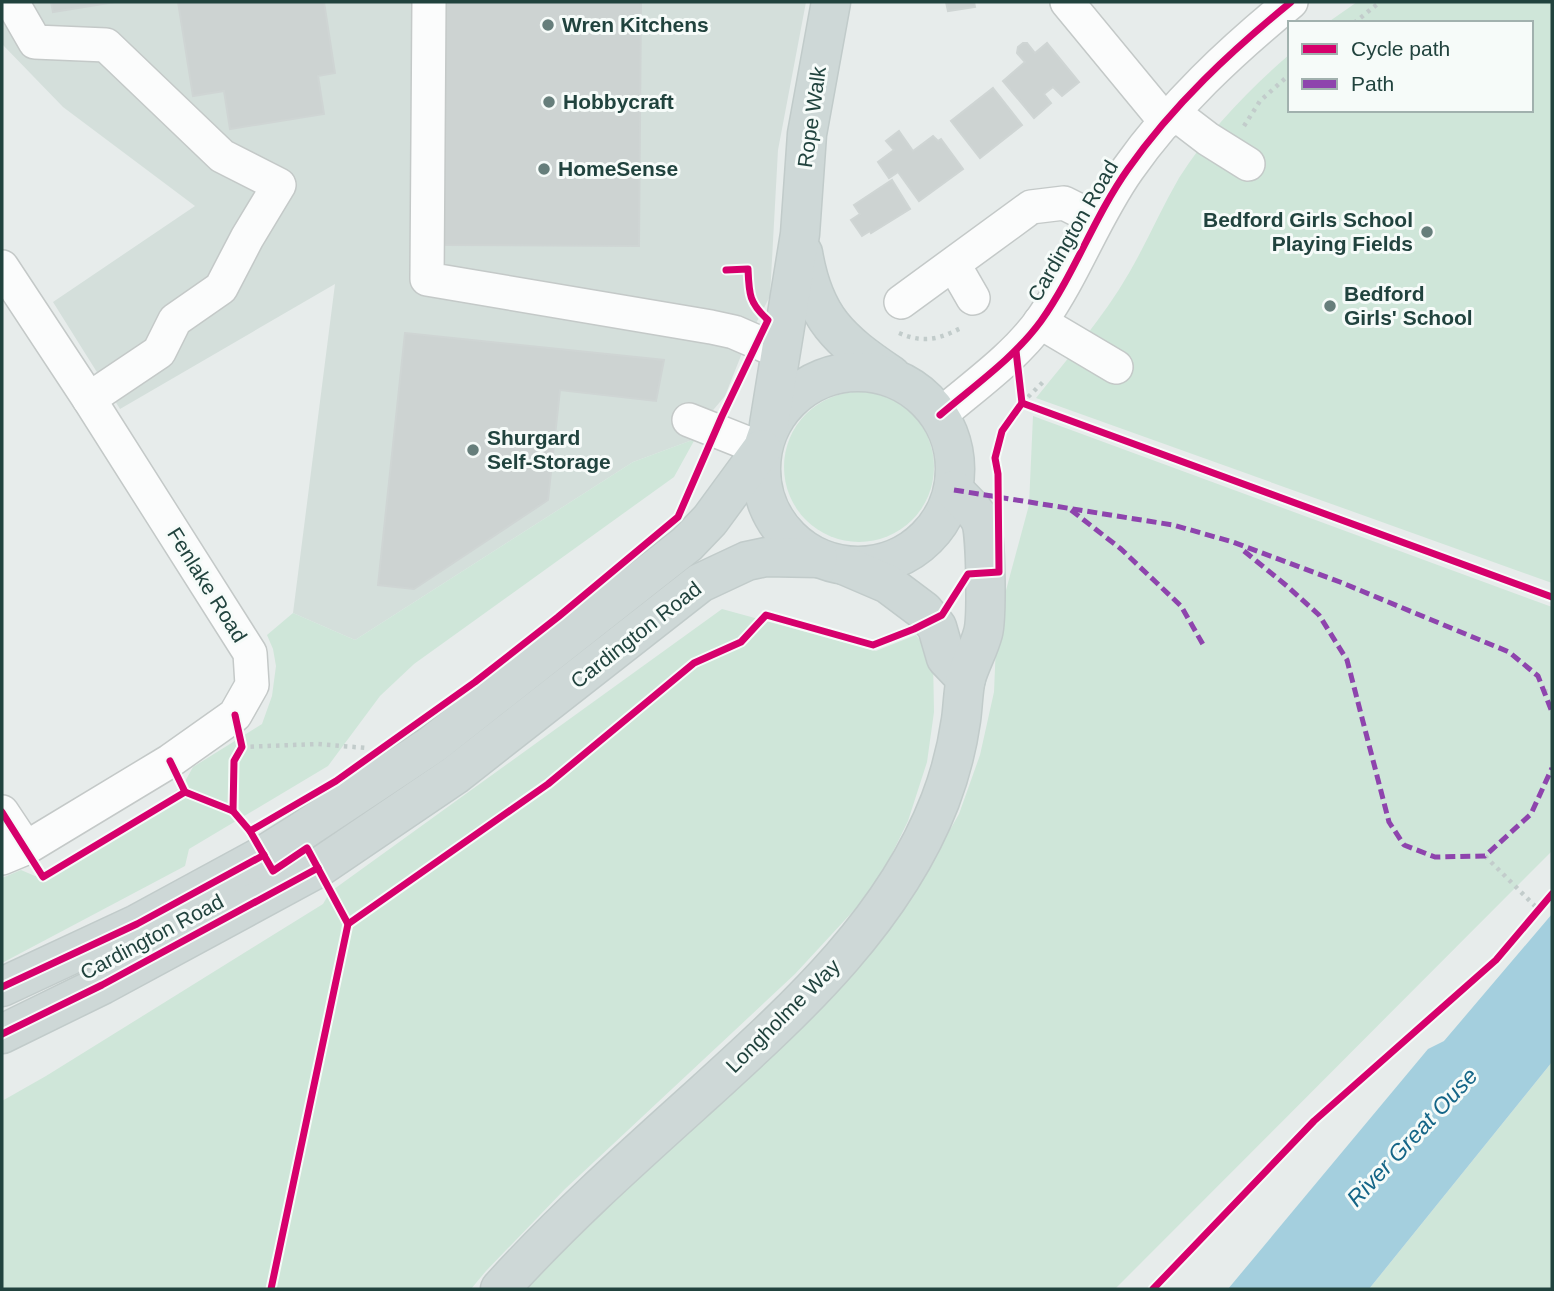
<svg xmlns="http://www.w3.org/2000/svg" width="1554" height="1291" font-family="Helvetica,sans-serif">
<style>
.built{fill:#d4dfdb}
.green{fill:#cfe6d9}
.water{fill:#a4cfde}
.building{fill:#cdd3d2;stroke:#cfd5d4;stroke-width:2}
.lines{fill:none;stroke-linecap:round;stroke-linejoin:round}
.minor-casing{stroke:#c4c9c8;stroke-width:36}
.major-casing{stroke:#c1cbca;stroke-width:41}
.path{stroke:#c2cccb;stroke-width:4.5;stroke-dasharray:3.5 5;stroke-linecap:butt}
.minor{stroke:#fbfcfc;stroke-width:33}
.major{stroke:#ced8d7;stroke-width:38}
.quiet{stroke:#8e44ad;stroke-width:5;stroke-dasharray:10 5;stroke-linecap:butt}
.cycleway-casing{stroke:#f6fbf9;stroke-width:11}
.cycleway{stroke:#d6006c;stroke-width:7}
.poi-dot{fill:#667e7b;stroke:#f6fbf9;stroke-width:2.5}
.labels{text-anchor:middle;stroke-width:6;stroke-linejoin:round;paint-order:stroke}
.poi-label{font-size:21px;font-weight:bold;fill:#21433e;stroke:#f6fbf9;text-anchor:start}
.street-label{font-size:21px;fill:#21433e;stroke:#f6fbf9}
.water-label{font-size:23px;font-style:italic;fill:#146587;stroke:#f6fbf9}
</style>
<rect width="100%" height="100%" fill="#e7eceb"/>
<polygon class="built" points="2,2 806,2 778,150 770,296 746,343 725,396 703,422 695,439 633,462 355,640 293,613 335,284 120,409 53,302 195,206 63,107 2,44"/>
<g class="green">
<path d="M1357,2H1552V583L1036,398C1068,358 1103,318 1129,273C1147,242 1161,209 1179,178C1208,132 1248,90 1290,54V110H1531V23H1327Z"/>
<circle cx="859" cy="467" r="75"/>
<polygon points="1033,416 1552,607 1552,851 1115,1289 517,1289 920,882 959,814 980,755 994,692 998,597 1005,594 1029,505"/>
<polygon points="695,439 674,477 414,664 380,696 328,766 189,849 185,866 2,963 2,878 21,870 35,876 156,806 183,785 193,767 262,724 272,696 276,666 273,649 267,635 293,613 355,640 633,462"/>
<polygon points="722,609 876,651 916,635 933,658 934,712 927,762 908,821 885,868 856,908 795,974 565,1189 486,1271 471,1289 2,1289 2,1101 46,1076 323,904 330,892"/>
<polygon points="1552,1062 1552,1289 1369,1289"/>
</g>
<polygon class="water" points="1552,914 1552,1062 1369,1289 1228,1289 1428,1049 1444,1041"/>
<g class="building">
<polygon points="51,2 115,2 53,12"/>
<polygon points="178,2 324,2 335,73 318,76 324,114 230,129 224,91 193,96"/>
<polygon points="444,2 641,2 639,246 442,245"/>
<polygon points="946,2 974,2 975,7 948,11"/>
<polygon points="1023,43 1027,43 1035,53 1047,43 1079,82 1062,96 1053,87 1044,94 1051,103 1034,118 1003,81 1025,62 1017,53 1018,47"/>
<polygon points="993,88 1022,125 980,158 951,121"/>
<polygon points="899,131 913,151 933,136 938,141 941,139 963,169 919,201 898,172 889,178 878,162 894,150 886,141"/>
<polygon points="892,180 910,209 871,233 870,231 862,236 851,220 860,214 854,205"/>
<polygon points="405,333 664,360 656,401 560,390 548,500 414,589 378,585"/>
</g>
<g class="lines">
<g class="minor-casing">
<g id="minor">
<polyline points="12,2 35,42 106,45 222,156 279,185 247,238 221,288 175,320 159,352 89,399"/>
<polyline points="429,2 427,279 711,327 734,332 780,352"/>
<polyline points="1067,2 1166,122"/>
<polyline points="1174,113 1208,139 1248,164"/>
<polyline points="954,265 973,298"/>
<polyline points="2,267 89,399 250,653 252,685 235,715 170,761 26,848 2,858"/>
<polyline points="901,302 1031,207 1064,203 1096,219"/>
<polyline points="1040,322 1116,367"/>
<path d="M940,415C975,385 1014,358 1041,321C1075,273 1094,217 1128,169C1173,105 1231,51 1291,2"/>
<polyline points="689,420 762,449"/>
<polyline points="2,812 26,848"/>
</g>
</g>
<g class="major-casing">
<g id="major">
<path d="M803,253C814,318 839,340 891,375"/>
<circle cx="858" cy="469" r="97"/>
<polyline points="769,425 800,234 807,134 831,2"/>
<polyline points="846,566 888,584 924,611 937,627 946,658 966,679"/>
<polyline points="2,987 137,924 264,855 302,831 433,744 687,544 710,520 762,449"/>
<polyline points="2,1034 102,985 318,868 455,775 700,583 747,561 766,557 818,558"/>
<path d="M500,1289C564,1218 635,1155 706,1091C798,1007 894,920 940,801C950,775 957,748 961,720C963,706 963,691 966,678C971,662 979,648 983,633C987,619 986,535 981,522C978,513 961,498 954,490"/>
</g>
</g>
<g class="path">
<polyline points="1354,23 1380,2"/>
<polyline points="1244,126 1260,101 1290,74"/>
<path d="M899,333C925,344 939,339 963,327"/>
<polyline points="1022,403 1045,380"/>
<polyline points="1544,691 1552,692"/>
<polyline points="242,747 318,744 366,748"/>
<polyline points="1485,856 1539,910"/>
</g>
<use href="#minor" class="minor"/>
<use href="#major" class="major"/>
<g class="quiet">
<polyline points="954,490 1173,525 1233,542 1340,582 1509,652 1538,676 1552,712"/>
<polyline points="1071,510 1121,549 1181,606 1205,648"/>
<polyline points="1244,551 1287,586 1319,615 1347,660 1389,822 1404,845 1435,857 1485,856 1531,814 1552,768"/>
</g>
<g class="cycleway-casing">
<g id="cycleway">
<polyline points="1022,403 1552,597"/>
<path d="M940,415C975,385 1014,358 1041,321C1075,273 1094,217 1128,169C1173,105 1231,51 1291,2"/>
<polyline points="170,761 185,792 233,811 250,831 273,871 307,848 348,924 271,1289"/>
<polyline points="233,811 234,761 242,747 235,715"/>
<polyline points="2,812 43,877 185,792"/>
<path d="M250,831L336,781L475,682L558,617L678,517L722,416L768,320C749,303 749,294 748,269L726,270"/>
<polyline points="348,924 548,784 694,663 741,642 766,615 873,645 914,629 942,615 968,574 999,572 998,474 995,458 1002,431 1022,403 1016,351"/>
<polyline points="2,987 137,924 264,855"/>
<polyline points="2,1034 102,985 318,868"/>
<polyline points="1153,1289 1314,1121 1496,960 1552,894"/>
</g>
</g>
<use href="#cycleway" class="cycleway"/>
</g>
<g class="poi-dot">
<circle cx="548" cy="25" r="7"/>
<circle cx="549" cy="102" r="7"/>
<circle cx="544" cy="169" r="7"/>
<circle cx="1427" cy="232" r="7"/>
<circle cx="1330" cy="306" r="7"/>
<circle cx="473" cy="450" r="7"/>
</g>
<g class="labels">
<g class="poi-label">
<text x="562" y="32">Wren Kitchens</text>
<text x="563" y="109">Hobbycraft</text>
<text x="558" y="176">HomeSense</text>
<text x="1413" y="227" text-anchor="end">Bedford Girls School<tspan x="1413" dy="24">Playing Fields</tspan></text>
<text x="1344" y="301">Bedford<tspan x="1344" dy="24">Girls' School</tspan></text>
<text x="487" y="445">Shurgard<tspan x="487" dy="24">Self-Storage</tspan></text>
</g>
<g class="street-label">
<text transform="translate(812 117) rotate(-82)" y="7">Rope Walk</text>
<text transform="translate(1073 231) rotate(-60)" y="7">Cardington Road</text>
<text transform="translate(207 585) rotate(58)" y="7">Fenlake Road</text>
<text transform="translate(636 635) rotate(-38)" y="7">Cardington Road</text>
<text transform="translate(152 937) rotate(-28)" y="7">Cardington Road</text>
<text transform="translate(783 1016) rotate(-45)" y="7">Longholme Way</text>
</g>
<g class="water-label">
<text transform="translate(1412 1137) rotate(-47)" y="8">River Great Ouse</text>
</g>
</g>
<rect width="1554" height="1291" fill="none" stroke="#21433e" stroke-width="7"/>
<rect x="1288" y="21" width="245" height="91" fill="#f6fbf9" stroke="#a1b1ae" stroke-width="2"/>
<rect x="1302" y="44" width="35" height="10" fill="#d6006c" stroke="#a1b1ae" stroke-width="2"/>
<text x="1351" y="56" font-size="21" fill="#21433e">Cycle path</text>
<rect x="1302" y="79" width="35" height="10" fill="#8e44ad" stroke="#a1b1ae" stroke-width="2"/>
<text x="1351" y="91" font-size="21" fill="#21433e">Path</text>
</svg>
